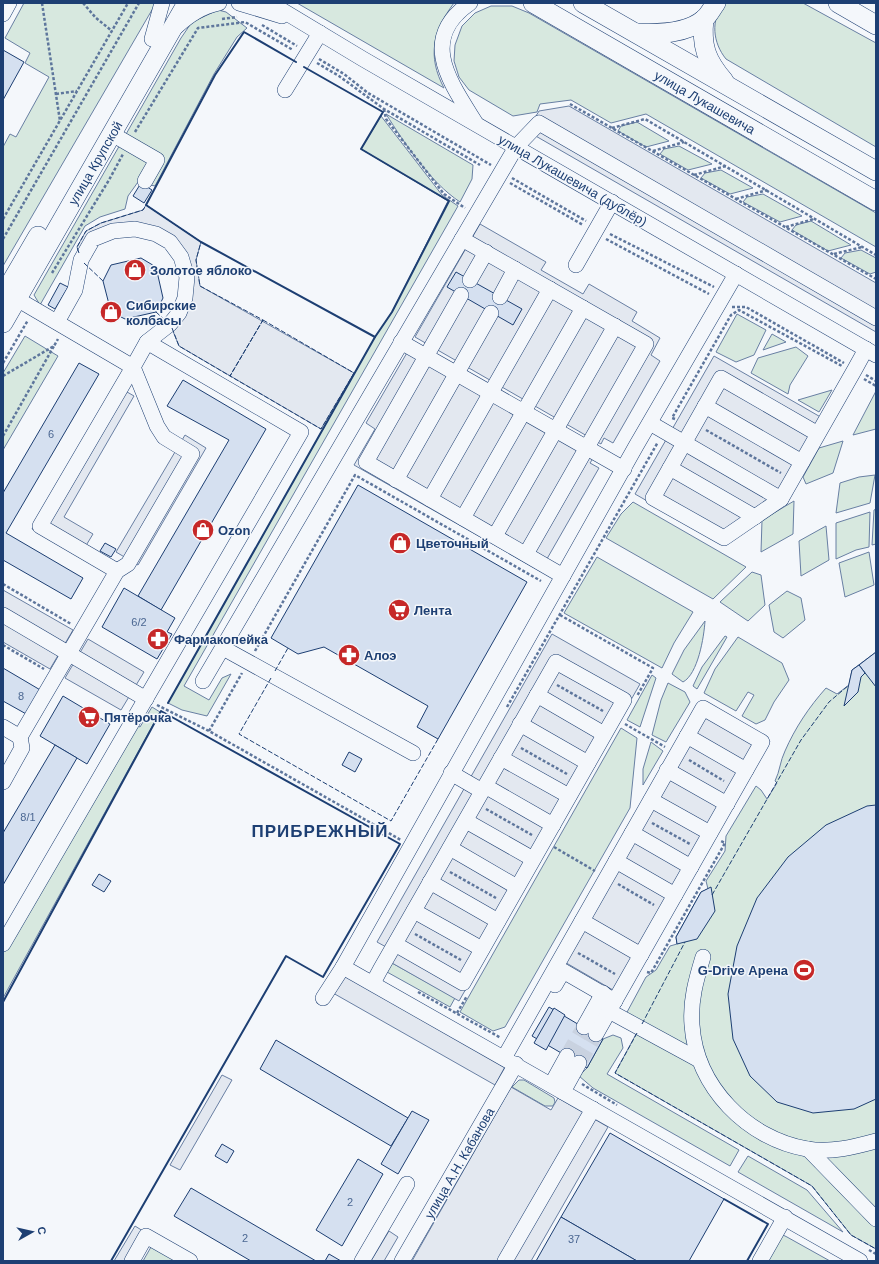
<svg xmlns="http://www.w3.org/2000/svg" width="879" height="1264" font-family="Arial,sans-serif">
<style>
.green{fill:#d7e8df;stroke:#687fa3}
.parking{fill:#e3e8f0;stroke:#687fa3}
.building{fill:#d5e0f0;stroke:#1d3f73}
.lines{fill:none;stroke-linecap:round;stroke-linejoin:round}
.minor-tunnel{stroke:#c9d2e0;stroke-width:15;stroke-dasharray:15 8;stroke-linecap:butt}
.minor-casing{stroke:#1d3f73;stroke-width:16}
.major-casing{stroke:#1d3f73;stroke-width:20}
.path{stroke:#5e769c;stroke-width:2.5;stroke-dasharray:3 2;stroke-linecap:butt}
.minor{stroke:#f4f7fb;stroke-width:15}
.major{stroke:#f4f7fb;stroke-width:19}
.fence{stroke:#1d3f73;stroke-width:1;stroke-dasharray:5 2;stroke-linecap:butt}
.wall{stroke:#1d3f73;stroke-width:2}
.labels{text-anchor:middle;stroke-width:3;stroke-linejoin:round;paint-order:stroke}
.number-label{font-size:11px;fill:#4b6792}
.street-label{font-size:13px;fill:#1d3f73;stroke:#f4f7fb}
.poi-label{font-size:13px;font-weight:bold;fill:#1d3f73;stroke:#f4f7fb;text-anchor:start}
.district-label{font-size:17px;font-weight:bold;letter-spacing:1px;fill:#1d3f73;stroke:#f4f7fb}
</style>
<rect width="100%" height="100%" fill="#f4f7fb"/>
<g class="green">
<polygon points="24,3 156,3 3,266 3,147 10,134 16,137 49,77 25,63 30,53 5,38"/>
<path d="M297,3H454C433,31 427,56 444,88Z"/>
<path d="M724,3H803L876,43V147L726,59C713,43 710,20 724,3Z"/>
<polygon points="491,6 512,6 529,13 876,213 876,247 646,114 611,123 571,100 540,104 537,112 513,116 469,90 459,77 454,61 455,45 462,26 475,13"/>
<polygon points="218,10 226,12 247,28 237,37 214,74 155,186 138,182 128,196 125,209 100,217 85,226 40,305 34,295 181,38 192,22"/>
<path d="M386,114L473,165L472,179L460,202C430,182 405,144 386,114Z"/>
<polygon points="381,116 442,195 458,206 184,686 209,700 222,678 231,674 207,716 182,710 168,703 375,337 392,312 448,201 361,149"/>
<polygon points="637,122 669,141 646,147 618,131 621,126"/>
<polygon points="679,146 712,164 688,170 660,154 664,149"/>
<polygon points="721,170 753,188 730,194 701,178 705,173"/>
<polygon points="763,194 802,216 780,222 743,202 747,197"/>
<polygon points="811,221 851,245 828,251 792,230 796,225"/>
<polygon points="861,250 876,258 876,272 870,274 841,258 845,253"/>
<polygon points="737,314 766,330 754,355 736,362 716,352"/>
<polygon points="772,334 786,342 763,350"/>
<polygon points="25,336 58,356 3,450 3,373"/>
<polygon points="796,347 808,356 790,385 788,394 751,373 758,358"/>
<polygon points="832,390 819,412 798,400"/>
<polygon points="876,391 876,429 853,435"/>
<polygon points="843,441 833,473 806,484 803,477 819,448"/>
<polygon points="875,475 870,503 836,513 840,483 859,477"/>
<polygon points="794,501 793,534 761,552 762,520"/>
<polygon points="633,502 746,567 713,599 606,538 621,514"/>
<polygon points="876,509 876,544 872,545 874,510"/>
<polygon points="870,512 869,547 856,550 836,559 836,523"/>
<polygon points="826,526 829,560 801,576 799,541"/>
<polygon points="869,552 874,585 845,597 839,563"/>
<polygon points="597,557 693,612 674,643 662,668 564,613"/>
<polygon points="752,572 761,575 765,605 748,621 720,602"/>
<polygon points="787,591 801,598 805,620 783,638 774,632 769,605"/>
<path d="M705,621C704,637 698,674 683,682L672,674L684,650Z"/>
<polygon points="725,636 727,637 697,689 693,686 702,667"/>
<polygon points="738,637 782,663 789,680 774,702 765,720 756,724 742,716 754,695 748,692 736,711 704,693 715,669"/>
<path d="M876,652V1249L851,1235L812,1186L615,1073L642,1023L626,1014L646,977L656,970L670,946L677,944L676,937L701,892L708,889L706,881L725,851L726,836L756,786L761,790L767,799L777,783L775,781C780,771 780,761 785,751C795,728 809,707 826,688L837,694L849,685L852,670Z"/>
<polygon points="652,675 656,678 640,727 627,720"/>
<polygon points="668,683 685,692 690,702 666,742 652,735 661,700"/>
<polygon points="152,707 160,712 3,998 3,949 134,724 140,727"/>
<polygon points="621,728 637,738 630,808 505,1027 493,1031 460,1012"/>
<polygon points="651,742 663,751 643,785 643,769"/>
<polygon points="392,963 455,998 450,1007 387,972"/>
<polygon points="613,1035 621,1038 623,1048 607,1074 739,1150 730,1166 593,1088 579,1076 587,1068 603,1039"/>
<polygon points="519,1080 524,1080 554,1098 555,1102 553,1106 545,1106 512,1087"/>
<polygon points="748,1156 807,1190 843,1232 738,1172"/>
<polygon points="783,1235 787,1237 830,1261 766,1261 780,1238"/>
<polygon points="151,1247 187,1261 143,1261"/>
</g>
<g class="parking">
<polygon points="569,106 876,283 876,332 527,131 539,111"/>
<polygon points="146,205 201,242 196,260 200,286 354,373 321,429 179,346 170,324 187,278 170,242 113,231 81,260 77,247 86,231 101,223 143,210"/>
<polygon points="480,224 546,262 541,270 583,294 589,284 637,312 632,321 660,338 651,355 660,361 613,443 604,438 601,444 415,337"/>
<polygon points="408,351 594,457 590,463 599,468 540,571 354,465 375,429 366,423"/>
<polygon points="714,356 831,423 784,504 724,545 635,494"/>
<polygon points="115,385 134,396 64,517 93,534 79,557 32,529"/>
<polygon points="185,435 206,448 138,565 116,552"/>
<polygon points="3,590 73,630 50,669 3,642"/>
<polygon points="552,634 640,684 459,1001 392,963 397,953 377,942"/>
<polygon points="88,639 144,672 121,710 65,678"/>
<polygon points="702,701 770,741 625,997 556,957"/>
<polygon points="346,971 507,1063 495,1085 333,993"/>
<polygon points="222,1075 232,1080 180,1170 170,1165"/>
<polygon points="511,1087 551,1110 558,1098 608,1127 531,1261 412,1261"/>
<polygon points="135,1226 143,1231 126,1261 114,1261"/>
<polygon points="389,1231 398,1237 384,1261 371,1261"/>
</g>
<g class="building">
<polygon points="3,50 24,62 3,100"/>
<polygon points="141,183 152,190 144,203 133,196"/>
<polygon points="141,258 156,267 163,298 156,312 125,319 111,312 103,281 111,265"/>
<polygon points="456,272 522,309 513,325 447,287"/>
<polygon points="60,283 68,287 55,309 48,305"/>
<polygon points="79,363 99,374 6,533 83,578 71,599 3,560 3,493"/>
<polygon points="183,380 266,429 161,610 138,596 229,440 167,406"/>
<polygon points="358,485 527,582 438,739 417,727 428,706 324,647 298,654 271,638"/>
<polygon points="105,543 116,549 111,557 100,551"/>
<polygon points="124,588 175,618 167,632 172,634 157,659 102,627"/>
<polygon points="876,652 876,687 859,665"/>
<polygon points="859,665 865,673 861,677 858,692 844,706 852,670"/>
<polygon points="3,668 42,691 28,715 3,701"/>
<polygon points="63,696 110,724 87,764 40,736"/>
<polygon points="55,745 77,758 3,885 3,833"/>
<polygon points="349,752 362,759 355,772 342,765"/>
<polygon points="876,805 876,1099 854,1109 813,1113 777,1102 750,1076 733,1039 728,994 737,946 757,898 788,857 826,825 867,806"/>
<polygon points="99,874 111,881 104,892 92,885"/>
<polygon points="711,887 715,911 697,939 677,944 676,937 701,892"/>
<polygon points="549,1007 603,1039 587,1068 532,1036"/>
<polygon points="554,1008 565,1015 546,1050 534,1043"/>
<polygon points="276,1040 408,1118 391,1146 260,1069"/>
<polygon points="412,1111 429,1120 398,1174 381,1164"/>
<polygon points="610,1133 724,1199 689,1261 637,1261 561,1217"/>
<polygon points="222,1144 234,1151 227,1163 215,1156"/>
<polygon points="358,1159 383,1174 342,1246 316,1230"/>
<polygon points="191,1188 316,1261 251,1261 174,1216"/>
<polygon points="561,1217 637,1261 536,1261"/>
<polygon points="329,1254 341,1261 325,1261"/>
</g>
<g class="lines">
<g class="minor-tunnel">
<polyline points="567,1056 584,1027"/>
<polyline points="579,1063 596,1034"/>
</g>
<g class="minor-casing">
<g id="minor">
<polyline points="239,3 282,16"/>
<polyline points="270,3 363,59 876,355"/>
<path d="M470,3C418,39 450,82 475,122"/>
<polyline points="3,14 9,3"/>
<path d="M176,27C189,15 201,7 219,3"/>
<polyline points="152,39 162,3"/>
<polyline points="285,90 320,33"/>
<polyline points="112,134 157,160 145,181"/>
<polyline points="462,239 646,344 526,554"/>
<polyline points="576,265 612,202"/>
<polyline points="736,274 636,446 343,967 860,1261"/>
<polyline points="470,280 486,252"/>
<polyline points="461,295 366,462 563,576"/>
<polyline points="500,297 515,269"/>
<polyline points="17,299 133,367 40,526 117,571"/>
<polyline points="57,322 75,290 81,260 93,239 113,231 135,229 156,234 170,242 181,257 187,277 185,298 179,313 170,324 147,342"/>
<polyline points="401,342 624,469"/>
<polyline points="705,406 802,462"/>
<polyline points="650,423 781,499"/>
<polyline points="818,434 721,378 653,498 724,538 781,499 855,369 866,349"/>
<polyline points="670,468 755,517"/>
<polyline points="396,480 491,313"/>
<polyline points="430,499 550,289"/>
<polyline points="463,518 583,308"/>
<polyline points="495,536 615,326"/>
<polyline points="3,615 146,699"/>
<polyline points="223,648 413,753"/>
<polyline points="203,681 516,147 539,123 876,318"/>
<polyline points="537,695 604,734"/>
<polyline points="520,724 588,763"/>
<polyline points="3,727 20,737 117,571 128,564 192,454 164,437 157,426 133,367 147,342 301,432 3,944"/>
<polyline points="687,736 746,770"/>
<polyline points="501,758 569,796"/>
<polyline points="667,770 727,804"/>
<polyline points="451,773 482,791"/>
<polyline points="3,782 22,748 20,737"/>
<polyline points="485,786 553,825"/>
<polyline points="651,800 710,833"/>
<polyline points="466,821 533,859"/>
<polyline points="632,833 691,867"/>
<polyline points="450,848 517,887"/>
<polyline points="616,861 675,895"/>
<polyline points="430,882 498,921"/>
<polyline points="414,911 482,949"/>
<polyline points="582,921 641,955"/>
<path d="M703,957C696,980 690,1001 692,1025C696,1087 748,1139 807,1149C831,1153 854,1147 876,1141"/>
<polyline points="373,983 380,970 556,662 624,700 463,983 395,944"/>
<polyline points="555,985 563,971 615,1001"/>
<polyline points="323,998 343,967"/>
<polyline points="584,1027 603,993"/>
<polyline points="596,1034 609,1011"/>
<polyline points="504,1058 703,708 762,742 609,1011 699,1060"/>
<polyline points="551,1085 567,1056"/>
<polyline points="563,1092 579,1063"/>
<polyline points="808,1149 876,1219"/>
<polyline points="132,1261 146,1236 190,1261"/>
<polyline points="362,1261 407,1184"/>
<polyline points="402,1261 516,1064"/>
<polyline points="505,1261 593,1109"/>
<polyline points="760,1261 785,1217"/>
</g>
</g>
<g class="major-casing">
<g id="major">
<polyline points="533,3 876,201"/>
<polyline points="583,3 876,171"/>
<polyline points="838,3 876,25"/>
<path d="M704,19C701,46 706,60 724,81"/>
<path d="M637,33C658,34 687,34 704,19C709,15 712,8 716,3"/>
<polyline points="3,296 38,236"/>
<polyline points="3,323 187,3"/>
</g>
</g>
<g class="path">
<polyline points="42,3 60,121"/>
<polyline points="83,3 96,18 112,31"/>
<polyline points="222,19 237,17"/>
<polyline points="262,25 297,46"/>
<polyline points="319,59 344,74 368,93 491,165"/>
<polyline points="317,63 339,76 384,109 480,165"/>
<polyline points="56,94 77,91"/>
<polyline points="570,104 876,279"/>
<polyline points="384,109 386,119 444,194 465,208"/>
<polyline points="612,128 645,119 876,255"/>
<polyline points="135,132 198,28 245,22 293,50"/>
<polyline points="653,151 684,142"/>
<polyline points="694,175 726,166"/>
<polyline points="512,178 586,221"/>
<polyline points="510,183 583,225"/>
<polyline points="736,199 767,190"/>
<polyline points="3,219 128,3"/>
<polyline points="786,227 814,219"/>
<polyline points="610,234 714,287"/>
<polyline points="3,239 139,3"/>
<polyline points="606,239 709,294"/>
<polyline points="834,254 862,247"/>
<polyline points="52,273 109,180 123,154"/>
<polyline points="732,307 746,307 844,363"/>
<polyline points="3,363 28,320"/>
<polyline points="866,375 876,381"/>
<polyline points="3,376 54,346 58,339"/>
<polyline points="864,379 876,386"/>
<polyline points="675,419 672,418 731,315 739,310 842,366"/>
<polyline points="706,430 781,473"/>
<polyline points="3,436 54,346"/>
<polyline points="3,584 71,624"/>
<polyline points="560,615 653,668 637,696"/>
<polyline points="3,645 44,669"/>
<polyline points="255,651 355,475 541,581"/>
<polyline points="557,685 603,711"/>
<polyline points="157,705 209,731 401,840"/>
<polyline points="507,707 658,442"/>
<polyline points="625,724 665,747"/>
<polyline points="209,731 242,673"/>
<polyline points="521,748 567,774"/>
<polyline points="689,760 724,781"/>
<polyline points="486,809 532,835"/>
<polyline points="652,823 690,844"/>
<polyline points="554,847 595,871"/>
<polyline points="450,872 496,898"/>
<polyline points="618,884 654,905"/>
<polyline points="415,934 461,960"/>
<polyline points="578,953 615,974"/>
<polyline points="647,972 651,973 725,843 721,841"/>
<polyline points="418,992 501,1038"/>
<polyline points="457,1013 467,996"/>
<polyline points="582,1084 617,1105"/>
<polyline points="869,1250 876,1254"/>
</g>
<use href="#minor" class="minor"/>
<use href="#major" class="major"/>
<g class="fence">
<polyline points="79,253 77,247 86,231 101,223 143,210 146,205 201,242 196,260 200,286 263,320 230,376 179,346 172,328"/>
<polyline points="84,263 103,281"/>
<polyline points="156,312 167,322"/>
<polygon points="263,320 354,373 321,429 230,376"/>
<polyline points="275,671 288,648"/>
<polyline points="271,678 239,734 391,821 438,739"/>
<polyline points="712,895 801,740 829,702 849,685"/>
<polyline points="642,1024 685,942"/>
<polyline points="637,1033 615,1073 812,1186 851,1235 876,1249"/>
</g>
<g class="wall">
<polyline points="304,67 383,112 361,149 449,201 392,312 375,337"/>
<polyline points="168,703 375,337 201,242 146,205 215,75 244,32 296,62"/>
<polyline points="3,1002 161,711 400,844 323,977 286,956 111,1261"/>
<polyline points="724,1199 768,1224 747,1261"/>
</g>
</g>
<defs>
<g id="shop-disc" transform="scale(1.15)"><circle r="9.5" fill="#c62828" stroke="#f4f7fb"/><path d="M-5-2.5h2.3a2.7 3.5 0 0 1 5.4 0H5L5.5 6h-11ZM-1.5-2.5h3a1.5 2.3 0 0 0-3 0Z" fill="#fff"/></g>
<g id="supermarket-disc" transform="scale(1.15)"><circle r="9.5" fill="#c62828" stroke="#f4f7fb"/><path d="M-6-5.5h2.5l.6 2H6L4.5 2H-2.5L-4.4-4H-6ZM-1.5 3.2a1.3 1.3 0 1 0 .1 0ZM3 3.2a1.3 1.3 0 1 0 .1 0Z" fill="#fff"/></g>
<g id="pharmacy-disc" transform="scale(1.15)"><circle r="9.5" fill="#c62828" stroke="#f4f7fb"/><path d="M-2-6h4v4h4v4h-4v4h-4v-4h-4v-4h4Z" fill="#fff"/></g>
<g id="stadium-disc" transform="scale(1.15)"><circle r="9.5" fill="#c62828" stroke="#f4f7fb"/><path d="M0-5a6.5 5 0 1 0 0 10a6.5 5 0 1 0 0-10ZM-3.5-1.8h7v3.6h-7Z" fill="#fff"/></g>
</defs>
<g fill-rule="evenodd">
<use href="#shop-disc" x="135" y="270"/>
<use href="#shop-disc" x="111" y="312"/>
<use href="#shop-disc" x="203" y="530"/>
<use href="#shop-disc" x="400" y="543"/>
<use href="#supermarket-disc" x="399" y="610"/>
<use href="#pharmacy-disc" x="158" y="639"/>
<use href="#pharmacy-disc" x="349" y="655"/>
<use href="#supermarket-disc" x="89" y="717"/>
<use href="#stadium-disc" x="804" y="970"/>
</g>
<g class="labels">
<g class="number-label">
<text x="51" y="438">6</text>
<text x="139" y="626">6/2</text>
<text x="21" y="700">8</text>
<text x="28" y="821">8/1</text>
<text x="350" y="1206">2</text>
<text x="245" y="1242">2</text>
<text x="574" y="1243">37</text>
</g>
<g class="street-label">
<text transform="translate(705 102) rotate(30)" y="5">улица Лукашевича</text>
<text transform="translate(95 163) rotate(-60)" y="5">улица Крупской</text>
<text transform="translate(573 180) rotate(30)" y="5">улица Лукашевича (дублёр)</text>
<text transform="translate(459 1163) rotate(-60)" y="5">улица А.Н. Кабанова</text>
</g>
<g class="poi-label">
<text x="150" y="275">Золотое яблоко</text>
<text x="126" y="310">Сибирские<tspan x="126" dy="15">колбасы</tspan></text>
<text x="218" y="535">Ozon</text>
<text x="416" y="548">Цветочный</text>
<text x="414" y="615">Лента</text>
<text x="174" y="644">Фармакопейка</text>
<text x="364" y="660">Алоэ</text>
<text x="104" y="722">Пятёрочка</text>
<text x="788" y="975" text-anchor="end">G-Drive Арена</text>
</g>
<g class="district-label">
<text x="320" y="837">ПРИБРЕЖНЫЙ</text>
</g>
</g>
<rect width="879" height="1264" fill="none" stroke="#1d3f73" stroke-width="8"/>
<g transform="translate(32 1232) rotate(82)" stroke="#f4f7fb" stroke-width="3" paint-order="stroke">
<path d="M0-3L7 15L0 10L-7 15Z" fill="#1d3f73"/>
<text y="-6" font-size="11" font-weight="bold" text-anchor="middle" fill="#1d3f73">С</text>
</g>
</svg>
